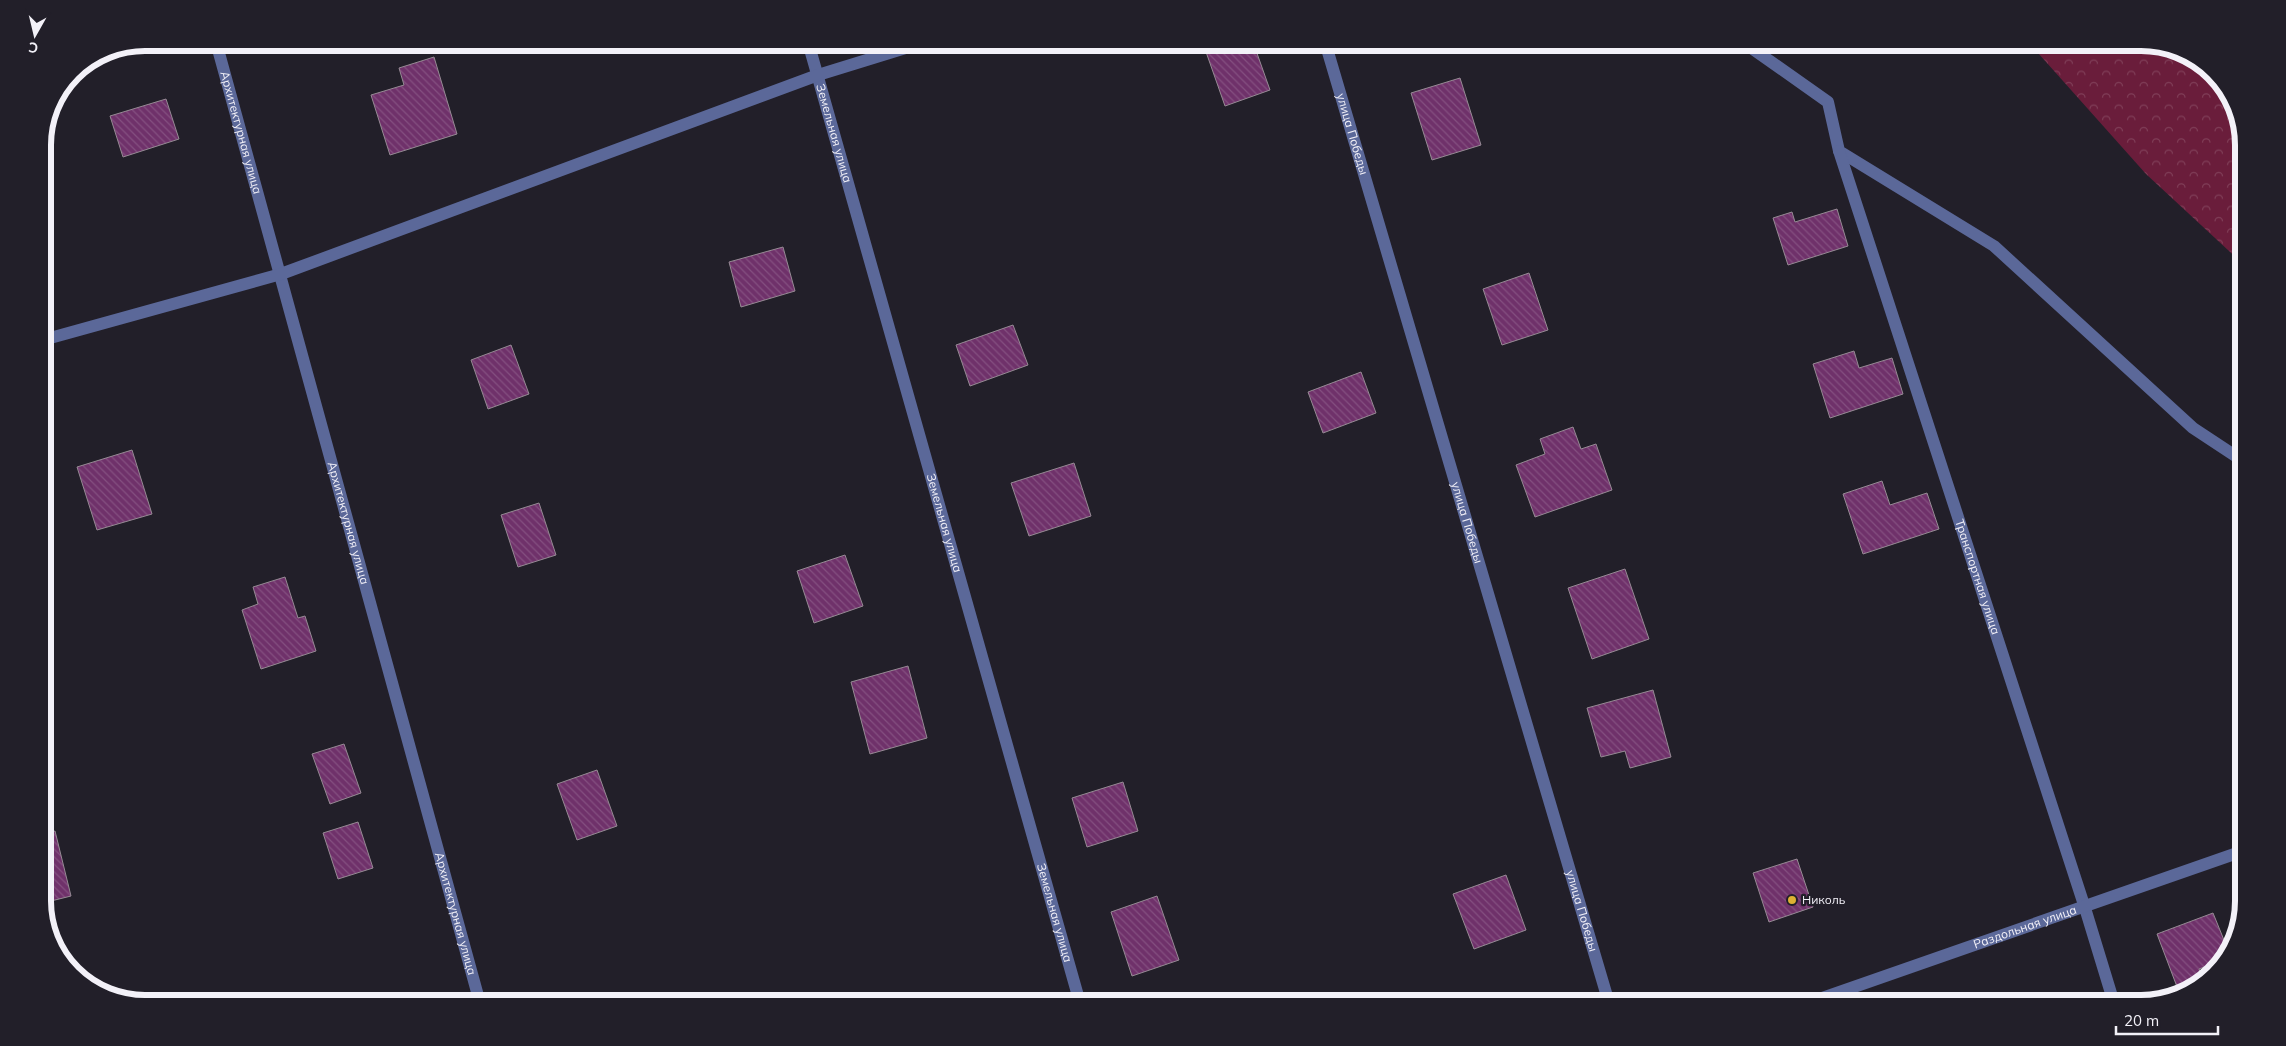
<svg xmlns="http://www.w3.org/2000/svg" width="2286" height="1046" font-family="Mulish,sans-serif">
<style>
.forest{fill:url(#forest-crowns)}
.building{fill:url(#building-back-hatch);stroke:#968a94}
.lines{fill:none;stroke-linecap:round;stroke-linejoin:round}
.service{stroke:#5b6899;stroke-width:12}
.minor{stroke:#5b6899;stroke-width:12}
.poi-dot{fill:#deb133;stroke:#221f29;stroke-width:2}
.labels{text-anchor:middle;stroke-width:4.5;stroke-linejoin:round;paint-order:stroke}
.street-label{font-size:12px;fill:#f3f1f8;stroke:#221f29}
.poi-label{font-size:12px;fill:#f3f1f8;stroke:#221f29;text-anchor:start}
.rim{fill:none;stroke:#f3f1f8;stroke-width:6}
</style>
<defs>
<pattern id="forest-crowns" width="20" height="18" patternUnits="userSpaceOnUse" patternTransform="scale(1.25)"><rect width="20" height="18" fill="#6a1d3b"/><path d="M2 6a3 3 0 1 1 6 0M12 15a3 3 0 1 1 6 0" fill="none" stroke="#803e58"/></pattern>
<pattern id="building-back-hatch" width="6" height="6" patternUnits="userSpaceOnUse" patternTransform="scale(1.25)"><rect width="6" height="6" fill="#6f316a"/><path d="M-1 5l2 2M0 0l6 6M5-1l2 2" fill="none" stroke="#844f80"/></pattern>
</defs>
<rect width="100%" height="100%" fill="#221f29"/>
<polygon class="forest" points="2029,43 2140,43 2180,50 2226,88 2243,139 2243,264 2146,174"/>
<g class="building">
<polygon points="1224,42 1253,42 1270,90 1225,106 1205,49"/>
<polygon points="434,57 457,134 390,155 371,95 404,85 399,68"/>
<polygon points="1460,78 1481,145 1432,160 1411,93"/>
<polygon points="166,99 179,139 123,157 110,116"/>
<polygon points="1837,209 1848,246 1788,265 1773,218 1792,212 1795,222"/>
<polygon points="783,247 795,291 741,307 729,262"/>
<polygon points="1529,273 1548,330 1502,345 1483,289"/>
<polygon points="1013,325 1028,365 970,386 956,345"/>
<polygon points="511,345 529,394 488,409 471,360"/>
<polygon points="1854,351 1859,368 1892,358 1903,394 1830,418 1813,364"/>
<polygon points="1361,372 1376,413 1323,433 1308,392"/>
<polygon points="1573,427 1581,449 1596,444 1612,490 1535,517 1516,465 1545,454 1540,439"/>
<polygon points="132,450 152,514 97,530 77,467"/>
<polygon points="1074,463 1091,516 1029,536 1011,483"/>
<polygon points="1882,481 1890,505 1927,493 1939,529 1863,554 1843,494"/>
<polygon points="539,503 556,555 518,567 501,515"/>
<polygon points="845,555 863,606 814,623 797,571"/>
<polygon points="1625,569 1649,639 1592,659 1568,588"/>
<polygon points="285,577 298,618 305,616 316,651 261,669 242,610 258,604 253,587"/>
<polygon points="908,666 927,738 870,754 851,682"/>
<polygon points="1653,690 1671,757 1630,768 1625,751 1601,757 1587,708"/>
<polygon points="344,744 361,793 330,804 312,754"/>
<polygon points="597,770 617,826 577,840 557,784"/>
<polygon points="1123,782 1138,831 1087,847 1072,798"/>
<polygon points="358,822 373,868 338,879 323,833"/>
<polygon points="55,831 71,896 43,903 43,834"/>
<polygon points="1797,859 1813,907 1769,922 1753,873"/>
<polygon points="1506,875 1526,930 1474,949 1453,894"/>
<polygon points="1157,896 1179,960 1132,976 1111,912"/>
<polygon points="2213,913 2228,950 2217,962 2199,969 2203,980 2197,986 2179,992 2157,934"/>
</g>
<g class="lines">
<polyline class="service" points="1743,42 1828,102 1839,151 1994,246 2193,428 2243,461"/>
<g class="minor">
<path id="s1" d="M216,42L480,1003"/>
<path id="s2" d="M808,42L1080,1003"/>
<path id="s3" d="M1325,42L1609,1003"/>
<path id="s4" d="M1839,151L2085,908L2114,1003"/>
<polyline points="43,340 281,274 818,75 925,42"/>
<path id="s5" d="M1808,1003L2243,851"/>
</g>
</g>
<circle class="poi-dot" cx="1792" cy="900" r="5"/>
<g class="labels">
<g class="street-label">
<text dy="4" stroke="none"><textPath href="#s1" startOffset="94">Архитектурная улица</textPath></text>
<text dy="4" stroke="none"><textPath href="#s2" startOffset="95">Земельная улица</textPath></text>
<text dy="4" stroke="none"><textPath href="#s3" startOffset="96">улица Победы</textPath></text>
<text dy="4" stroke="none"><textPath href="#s1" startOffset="499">Архитектурная улица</textPath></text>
<text dy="4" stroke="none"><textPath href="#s2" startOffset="500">Земельная улица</textPath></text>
<text dy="4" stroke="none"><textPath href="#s3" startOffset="501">улица Победы</textPath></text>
<text dy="4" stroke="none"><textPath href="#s4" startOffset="448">Транспортная улица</textPath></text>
<text dy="4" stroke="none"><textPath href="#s3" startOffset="906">улица Победы</textPath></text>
<text dy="4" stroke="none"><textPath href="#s2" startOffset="905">Земельная улица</textPath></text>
<text dy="4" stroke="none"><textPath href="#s1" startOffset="904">Архитектурная улица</textPath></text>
<text dy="4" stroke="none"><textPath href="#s5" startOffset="230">Раздольная улица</textPath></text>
</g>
<g class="poi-label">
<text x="1802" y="904">Николь</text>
</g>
</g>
<path d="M0 0H2286V1046H0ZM145 51H2141A94 94 0 0 1 2235 145V901A94 94 0 0 1 2141 995H145A94 94 0 0 1 51 901V145A94 94 0 0 1 145 51Z" fill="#221f29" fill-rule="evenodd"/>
<path class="rim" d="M145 51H2141A94 94 0 0 1 2235 145V901A94 94 0 0 1 2141 995H145A94 94 0 0 1 51 901V145A94 94 0 0 1 145 51Z"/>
<g transform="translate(35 35) rotate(188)" stroke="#221f29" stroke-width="4" paint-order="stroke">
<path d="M0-4L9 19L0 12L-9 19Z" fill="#f3f1f8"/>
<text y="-8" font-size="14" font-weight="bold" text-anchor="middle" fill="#f3f1f8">С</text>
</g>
<path d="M2116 1026v8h102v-8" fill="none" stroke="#f3f1f8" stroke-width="2.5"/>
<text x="2124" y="1026" font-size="15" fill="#f3f1f8" stroke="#221f29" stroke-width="4" paint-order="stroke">20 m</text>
</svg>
